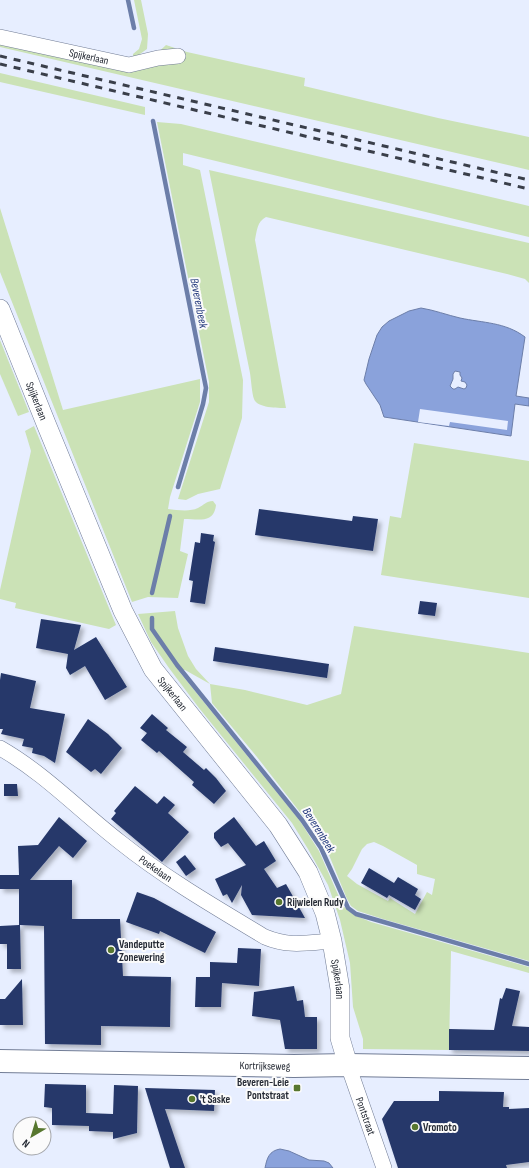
<svg xmlns="http://www.w3.org/2000/svg" width="529" height="1168" font-family="'Sofia Sans Condensed',sans-serif">
<style>
.green{fill:#cbe2b6;fill-rule:evenodd}
.water{fill:#8aa2db;stroke:#6c7ea9;fill-rule:evenodd}
.pier{fill:#e7eeff}
.lines{fill:none;stroke-linecap:round;stroke-linejoin:round}
.stream{stroke:#6c7ea9;stroke-width:4.5}
.building{fill:#26386a;filter:url(#shadow)}
.minor-casing{stroke:#727d96;stroke-width:16}
.tertiary-casing{stroke:#727d96;stroke-width:20}
.primary-casing{stroke:#727d96;stroke-width:24}
.minor{stroke:#fff;stroke-width:15}
.tertiary{stroke:#fff;stroke-width:19}
.primary{stroke:#fff;stroke-width:22}
.rail{stroke:#3a3f4a;stroke-width:3;stroke-dasharray:7 7;stroke-linecap:butt}
.poi-dot{fill:#57772f;stroke:#fbfbfb;stroke-width:1.5}
.labels{text-anchor:middle;stroke-width:4;stroke-linejoin:round;paint-order:stroke}
.street-label{font-size:11px;fill:#252a34;stroke:#fbfbfb}
.poi-label{font-size:11px;font-weight:bold;fill:#252a34;stroke:#fbfbfb;text-anchor:start}
.water-label{font-size:12px;font-style:italic;fill:#22387c;stroke:#fbfbfb}
</style>
<defs>
<filter id="shadow"><feDropShadow dx="3.5" dy="3.5" stdDeviation="2" flood-color="#0004"/></filter>
</defs>
<rect width="100%" height="100%" fill="#e7eeff"/>
<g class="green">
<polygon points="134,0 141,0 148,34 147,49 133,59 133,54 139,49 142,39"/>
<polygon points="0,40 149,61 166,45 187,52 305,78 304,86 438,118 529,137 529,170 0,47"/>
<polygon points="0,73 145,107 145,115 0,82"/>
<polygon points="157,122 181,124 529,206 529,237 183,153 183,165 200,170 243,380 242,418 220,489 198,494 186,500 178,499 209,402 209,382"/>
<path d="M209,170L529,243V283L525,279L507,274L266,217C257,222 257,230 255,240L286,408C278,408 257,408 254,399C252,394 251,379 250,373Z"/>
<path d="M0,208L63,410L200,379V402L170,497L168,509C177,510 190,512 198,508C204,505 206,501 213,501L216,505C214,524 198,519 184,519L180,551L188,554L178,598L148,597L132,602L0,272Z"/>
<polygon points="0,340 29,412 18,416 0,374"/>
<polygon points="34,426 116,625 109,629 15,608 16,603 0,599 0,590 31,451 25,431"/>
<polygon points="414,443 529,461 529,598 381,575 390,516 401,518"/>
<path d="M175,611L178,628L188,656L196,669L210,684L245,690L307,705L341,694L354,626L529,653V961L383,919L358,911L351,906L347,899L329,855L310,825L257,757L212,703L210,684L185,670H178L300,821L319,851L343,906L354,915L371,922L529,967V973L451,951L449,1050L363,1049V1039L353,1007L350,963L340,920L328,885L308,849L292,823L199,708L169,668L151,642L138,614ZM374,842L383,846L417,865V874L435,879L432,895L427,892L415,914L390,898L388,901L357,884L347,876L352,869L362,849L367,844Z"/>
</g>
<g class="water">
<path d="M421,308C434,310 447,315 460,318C483,323 505,322 525,337L516,396L529,398V406L515,404L511,436L384,417L380,405L366,384L364,380L369,359L377,335L382,327L389,321L409,311ZM455,371L460,372V375L462,378L461,381L465,382L467,385L466,388L464,389L458,387L455,389H453L450,386L453,379V374Z"/>
<path d="M280,1149L289,1151L309,1160L324,1161L329,1163L333,1168H265C267,1158 269,1151 280,1149Z"/>
</g>
<polygon class="pier" points="420,409 508,421 507,430 450,422 449,426 418,422"/>
<g class="lines">
<g class="stream">
<polyline points="128,0 134,28"/>
<polyline points="153,121 206,388 203,404 178,487"/>
<polyline points="152,593 170,516"/>
<polyline points="152,618 152,629 177,665 302,820 321,848 348,908 356,914 529,964"/>
</g>
</g>
<g class="building">
<polygon points="259,509 352,521 353,516 378,519 373,551 255,535"/>
<polygon points="201,533 214,535 213,541 215,542 205,604 190,602 193,581 189,580 195,542 200,543"/>
<polygon points="420,601 437,603 435,616 418,614"/>
<polygon points="41,619 81,625 74,650 96,637 127,687 105,700 85,666 70,675 66,668 68,654 36,648"/>
<polygon points="215,647 329,664 327,678 213,661"/>
<polygon points="1,673 36,681 30,708 65,714 55,763 44,756 32,753 33,748 22,746 24,739 1,734 3,729 0,729 0,680"/>
<polygon points="152,714 168,728 166,730 187,747 183,752 204,770 206,768 216,778 226,791 214,804 192,785 194,782 159,751 157,753 141,740 147,733 140,728"/>
<polygon points="88,719 108,734 122,748 101,774 95,769 91,772 66,752"/>
<polygon points="4,784 17,784 18,796 4,796"/>
<polygon points="135,786 157,804 164,796 175,805 168,813 189,832 162,862 111,819 116,813 114,811"/>
<polygon points="59,817 87,841 73,858 59,846 30,880 72,880 72,919 120,919 123,976 171,977 170,1027 101,1026 101,1045 45,1044 44,926 20,925 21,969 7,969 7,944 0,944 0,926 19,925 19,889 0,889 0,875 19,875 18,846 38,845"/>
<polygon points="234,817 256,846 264,841 276,861 264,869 277,888 286,884 305,918 252,915 241,895 242,885 232,903 227,894 223,896 215,879 246,865 228,843 221,847 214,838 214,833"/>
<polygon points="185,855 196,869 186,876 176,862"/>
<polygon points="369,868 394,883 398,877 418,889 415,895 421,899 415,910 389,895 387,898 361,883"/>
<polygon points="137,892 154,898 216,932 205,953 160,931 159,934 126,922"/>
<polygon points="238,948 261,949 259,986 222,983 221,1007 195,1007 196,977 210,977 210,962 237,963"/>
<polygon points="22,979 23,1025 0,1025 0,999 5,999"/>
<polygon points="294,986 297,1001 303,1000 305,1017 317,1017 317,1049 285,1049 280,1020 252,1016 254,992"/>
<polygon points="506,988 520,991 512,1026 529,1027 529,1051 449,1050 449,1029 494,1030 500,998 502,999"/>
<polygon points="45,1084 86,1085 86,1113 113,1114 114,1085 138,1086 137,1133 113,1139 113,1132 89,1131 89,1126 52,1125 52,1108 44,1107"/>
<polygon points="145,1088 215,1090 214,1111 165,1109 185,1168 170,1168"/>
<polygon points="439,1091 504,1092 503,1107 509,1107 509,1109 529,1108 529,1162 506,1165 507,1168 398,1168 382,1119 394,1101 439,1101"/>
</g>
<g class="lines">
<g class="minor-casing">
<g id="minor">
<path id="s1" d="M0,37L129,65L158,58L178,56"/>
<path id="s2" d="M0,748C44,773 80,811 120,842C165,878 215,907 265,937C289,947 306,943 332,941"/>
<path id="s3" d="M348,1065L384,1168"/>
</g>
</g>
<g class="tertiary-casing">
<g id="tertiary">
<path id="s4" d="M0,309L47,426L123,611L153,669L278,825L308,872L325,913L332,941L340,989V1038L348,1065"/>
</g>
</g>
<g class="primary-casing">
<g id="primary">
<path id="s5" d="M0,1061L294,1066L348,1065L529,1068"/>
</g>
</g>
<use href="#minor" class="minor"/>
<use href="#tertiary" class="tertiary"/>
<use href="#primary" class="primary"/>
<g class="rail">
<polyline points="0,56 529,180"/>
<polyline points="0,64 529,189"/>
</g>
</g>
<g class="poi-dot">
<circle cx="279" cy="902" r="4"/>
<circle cx="111" cy="950" r="4"/>
<rect x="293" y="1084" width="8" height="8" rx="2"/>
<circle cx="192" cy="1099" r="4"/>
<circle cx="415" cy="1127" r="4"/>
</g>
<g class="labels">
<g class="street-label">
<text dy="4" stroke="none"><textPath href="#s1" startOffset="91">Spijkerlaan</textPath></text>
<text dy="4" stroke="none"><textPath href="#s4" startOffset="99">Spijkerlaan</textPath></text>
<text dy="4" stroke="none"><textPath href="#s4" startOffset="423">Spijkerlaan</textPath></text>
<text dy="4" stroke="none"><textPath href="#s2" startOffset="197">Poekelaan</textPath></text>
<text dy="4" stroke="none"><textPath href="#s4" startOffset="759">Spijkerlaan</textPath></text>
<text dy="4" stroke="none"><textPath href="#s5" startOffset="265">Kortrijkseweg</textPath></text>
<text dy="4" stroke="none"><textPath href="#s3" startOffset="54">Pontstraat</textPath></text>
</g>
<g class="poi-label">
<text x="287" y="906">Rijwielen Rudy</text>
<text x="119" y="948">Vandeputte<tspan x="119" dy="13">Zonewering</tspan></text>
<text x="289" y="1086" text-anchor="end">Beveren-Leie<tspan x="289" dy="13">Pontstraat</tspan></text>
<text x="200" y="1103">'t Saske</text>
<text x="423" y="1131">Vromoto</text>
</g>
<g class="water-label">
<text transform="translate(199 303) rotate(79)" y="4">Beverenbeek</text>
<text transform="translate(319 830) rotate(58)" y="4">Beverenbeek</text>
</g>
</g>
<g transform="translate(32 1136) rotate(218)"><circle r="19" fill="#fbfbfb" stroke="#a5a7ab"/>
<path d="M0-3L7 15L0 10L-7 15Z" fill="#57772f"/>
<text y="-6" font-size="11" font-weight="bold" text-anchor="middle" fill="#252a34">N</text>
</g>
</svg>
